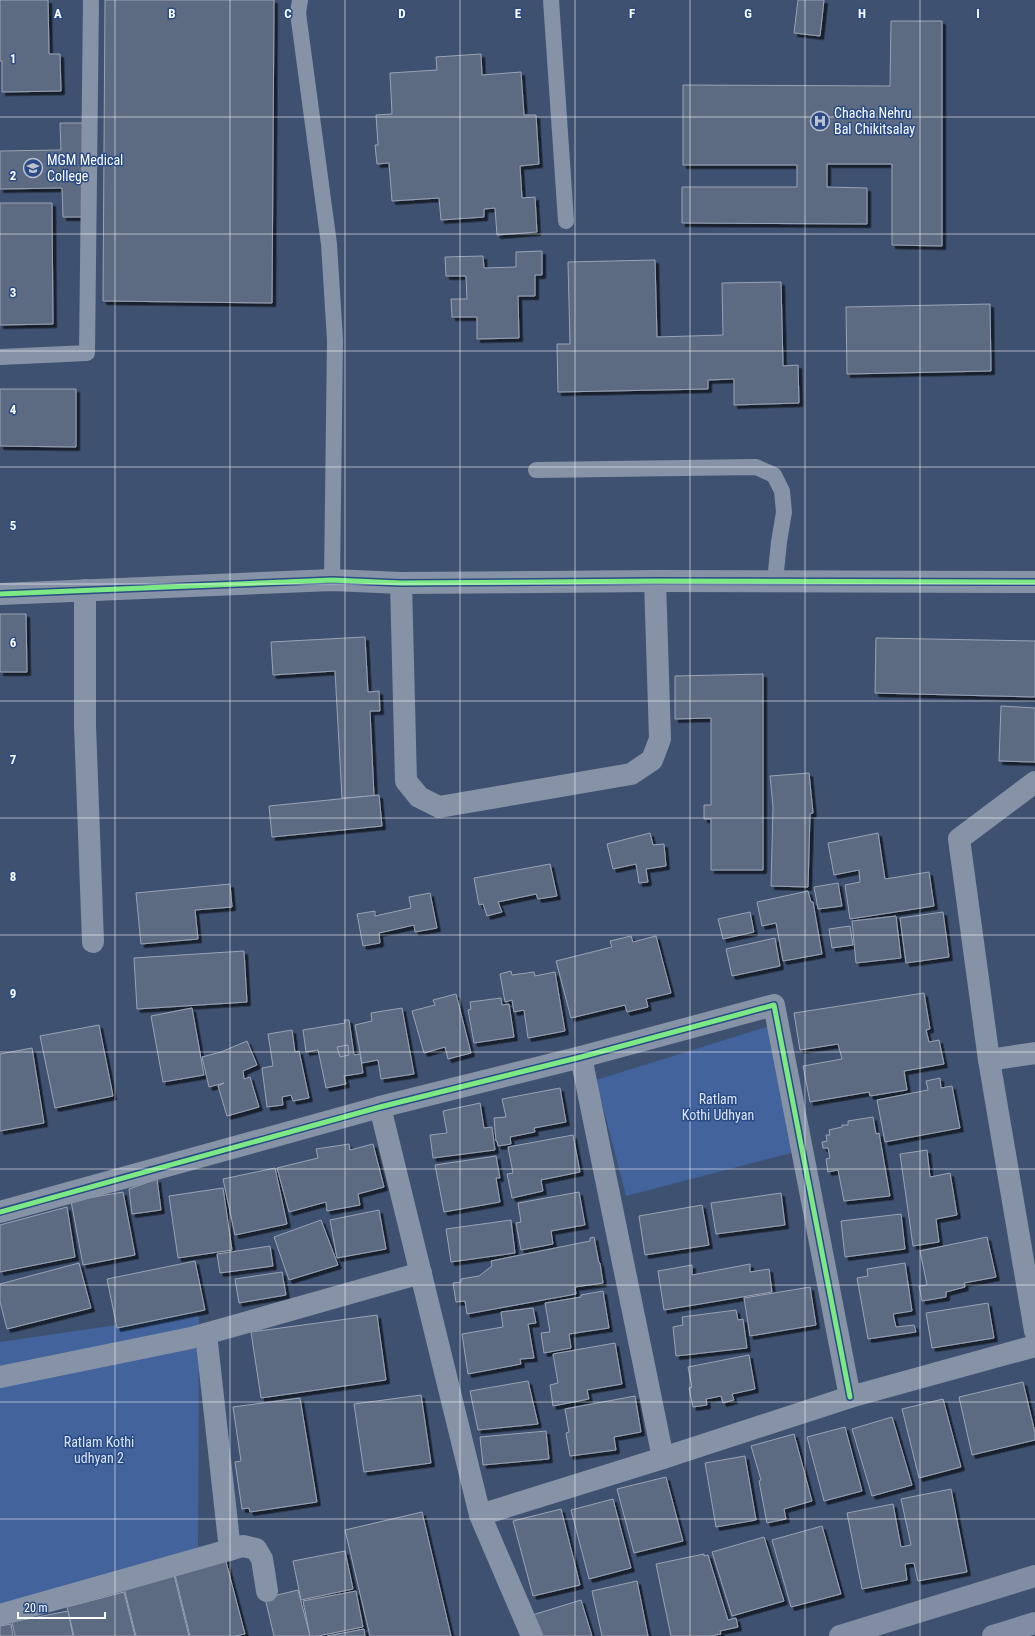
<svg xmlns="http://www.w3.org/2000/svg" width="1035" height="1636" font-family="'Roboto Condensed',sans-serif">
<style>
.green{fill:#42639c}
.building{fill:#5c6a82;stroke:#99a3b5;filter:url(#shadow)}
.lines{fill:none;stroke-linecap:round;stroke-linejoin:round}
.lane{stroke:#8692a6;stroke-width:16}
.street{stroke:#8692a6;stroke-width:22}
.secondary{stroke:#808da2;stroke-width:22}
.cycleway-casing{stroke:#2a4b85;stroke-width:8}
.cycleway{stroke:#7ce984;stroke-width:5}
.grid{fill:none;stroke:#fff;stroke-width:1;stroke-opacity:0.55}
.labels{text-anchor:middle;stroke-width:3;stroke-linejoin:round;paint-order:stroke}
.poi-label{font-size:14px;fill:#fff;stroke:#2a4b85;text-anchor:start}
.park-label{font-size:14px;fill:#d9e4f6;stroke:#2a4b85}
.grid-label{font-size:13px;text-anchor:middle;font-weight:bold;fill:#fff;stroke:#2a4b85;stroke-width:3;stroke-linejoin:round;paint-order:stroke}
</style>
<defs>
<filter id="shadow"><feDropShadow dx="3.5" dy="3.5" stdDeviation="0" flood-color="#0009"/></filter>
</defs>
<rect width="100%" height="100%" fill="#3f5170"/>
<g class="green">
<polygon points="770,1026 798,1151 626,1196 596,1080"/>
<polygon points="199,1313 198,1559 0,1608 0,1342"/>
</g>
<g class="building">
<polygon points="0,0 48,0 49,54 60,54 61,91 2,92 2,61 0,61"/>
<polygon points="105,0 274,0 272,303 103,301"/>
<polygon points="798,0 824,0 820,36 794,33"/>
<polygon points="891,21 942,21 942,246 892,245 892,164 827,164 827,187 867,188 867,224 682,223 682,187 797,187 797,165 683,165 683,85 890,86"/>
<polygon points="481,54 482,75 521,72 524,115 536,115 539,164 520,166 522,198 535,197 537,232 497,235 495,208 484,209 484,217 441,220 439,198 392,201 389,163 377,164 375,145 378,145 376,115 392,114 390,73 437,70 436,57"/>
<polygon points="60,123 88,123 86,217 63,217 62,188 0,189 0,151 61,150"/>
<polygon points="0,203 52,203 53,324 0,325"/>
<polygon points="542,251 542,275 535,275 535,296 518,296 519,338 477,339 477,317 452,317 451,299 467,299 466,276 446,276 445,257 483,256 484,268 516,267 516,252"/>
<polygon points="655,260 657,337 723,335 722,283 781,282 783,366 798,365 799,403 734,405 734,379 708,380 708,389 558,392 557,344 570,344 568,262"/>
<polygon points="990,304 991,371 847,374 846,307"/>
<polygon points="0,389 76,389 76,447 0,446"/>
<polygon points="0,614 26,614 27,672 0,672"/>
<polygon points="365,637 368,692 379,691 380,711 370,711 374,796 342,798 335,671 273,675 271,642"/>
<polygon points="876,638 1035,641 1035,697 875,693"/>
<polygon points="763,674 763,870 711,870 711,819 704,819 704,805 711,805 711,718 675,719 675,676"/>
<polygon points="1001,706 1035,708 1035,762 999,761"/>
<polygon points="809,773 813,813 810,814 808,887 771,886 773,807 770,776"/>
<polygon points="379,795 382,826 272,837 269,806"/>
<polygon points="650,833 653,845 664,844 666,866 646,869 648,882 639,883 636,864 613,869 607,844"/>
<polygon points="878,833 885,879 929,872 934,906 850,919 845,885 860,882 859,870 834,875 828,843"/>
<polygon points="550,864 557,896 538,899 536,894 498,902 502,912 487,916 483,904 479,905 474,878"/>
<polygon points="838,883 842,906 818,909 814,887"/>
<polygon points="230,884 232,907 195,910 198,939 141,944 136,893"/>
<polygon points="808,891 811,902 813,902 822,954 783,961 776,923 762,926 757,902"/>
<polygon points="430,893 437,928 415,932 414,925 379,933 380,943 363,946 357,914 375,911 375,916 411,908 409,897"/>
<polygon points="750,912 754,932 723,939 718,919"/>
<polygon points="943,912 949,957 906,963 900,918"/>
<polygon points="896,916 901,958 856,963 852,921"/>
<polygon points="850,926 853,945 832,948 829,929"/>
<polygon points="631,936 633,942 656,936 671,993 646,999 648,1007 627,1012 625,1005 571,1018 556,961 612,947 610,941"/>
<polygon points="775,938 780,966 732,976 726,949"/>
<polygon points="244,951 247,1002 137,1009 134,958"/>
<polygon points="511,971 512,975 534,972 535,976 555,972 565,1031 528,1038 524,1010 514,1012 512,1000 505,1002 500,974"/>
<polygon points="924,993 930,1029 926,1030 929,1042 939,1040 944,1064 904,1071 907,1090 870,1096 869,1092 810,1102 803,1066 842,1059 838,1044 800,1050 794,1013"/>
<polygon points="456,994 471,1053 448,1059 445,1047 424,1053 412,1011 435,1005 433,1000"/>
<polygon points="501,998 502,1005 509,1004 514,1037 474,1043 468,1010 471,1009 470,1002"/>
<polygon points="192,1008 204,1075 163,1082 151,1016"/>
<polygon points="402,1008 414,1074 381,1079 378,1060 362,1063 355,1025 372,1021 371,1013"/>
<polygon points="344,1020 349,1020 354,1055 360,1054 363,1073 344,1076 346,1084 326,1088 318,1050 306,1052 303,1030 345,1023"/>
<polygon points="99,1025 113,1096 55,1108 40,1036"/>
<polygon points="292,1030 295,1052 299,1051 309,1098 293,1101 291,1095 282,1097 283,1105 267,1107 262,1068 273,1066 268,1034"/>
<polygon points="247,1041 257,1065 243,1071 244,1079 250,1077 259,1107 227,1116 218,1086 224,1083 209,1087 202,1057 221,1052"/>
<polygon points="348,1045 349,1055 340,1057 337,1047"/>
<polygon points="32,1048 44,1123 0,1131 0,1054"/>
<polygon points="940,1078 941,1088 952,1086 960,1128 885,1142 877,1100 928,1090 926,1081"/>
<polygon points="560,1088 566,1122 534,1128 535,1132 510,1137 511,1144 498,1146 497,1141 496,1141 494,1118 506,1117 502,1099"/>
<polygon points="480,1103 484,1128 492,1127 495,1150 433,1158 430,1135 447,1133 443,1111"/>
<polygon points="873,1117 876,1134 879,1133 890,1196 844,1201 838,1170 828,1172 826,1159 830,1158 828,1148 823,1148 822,1142 827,1141 826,1135 830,1135 829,1130 842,1127 842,1125 848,1125 848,1121"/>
<polygon points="573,1135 580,1172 541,1180 543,1191 512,1198 507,1174 513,1173 508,1147"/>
<polygon points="349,1144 350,1150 373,1144 384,1187 358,1194 360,1205 327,1211 326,1202 289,1212 277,1168 318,1158 316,1149"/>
<polygon points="927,1150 930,1177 950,1173 957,1215 936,1219 939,1242 913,1246 900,1154"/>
<polygon points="496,1156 500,1178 496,1178 500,1202 444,1212 435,1165"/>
<polygon points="275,1168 287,1224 235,1235 223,1179"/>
<polygon points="157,1179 161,1210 132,1214 129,1189"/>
<polygon points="223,1188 232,1250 178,1258 169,1196"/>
<polygon points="123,1192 135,1255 83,1265 71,1201"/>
<polygon points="579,1192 585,1225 551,1231 553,1244 521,1250 516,1223 521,1222 518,1203"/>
<polygon points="781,1193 785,1225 716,1234 711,1203"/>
<polygon points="702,1205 709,1245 645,1255 639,1216"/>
<polygon points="67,1207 75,1257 0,1272 0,1225"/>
<polygon points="379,1210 386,1249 337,1258 330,1220"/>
<polygon points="901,1214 905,1249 845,1257 841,1221"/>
<polygon points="321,1220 338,1265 289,1280 274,1237"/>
<polygon points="511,1220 515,1253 451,1262 446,1229"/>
<polygon points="594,1237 599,1263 600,1263 603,1283 575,1287 576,1294 467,1314 465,1301 456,1302 453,1283 461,1282 461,1279 479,1276 492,1266 491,1261 590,1241 590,1238"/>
<polygon points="987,1237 996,1277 964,1283 965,1287 946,1292 946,1297 922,1301 919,1286 927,1285 920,1251"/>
<polygon points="270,1246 273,1266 220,1273 217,1254"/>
<polygon points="195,1261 205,1310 117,1328 107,1279"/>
<polygon points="79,1263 91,1308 7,1329 0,1302 0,1284"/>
<polygon points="905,1263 912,1311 893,1314 896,1327 914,1325 916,1332 868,1339 857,1278 868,1276 867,1269"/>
<polygon points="750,1264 750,1272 769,1269 772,1292 664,1310 658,1271 692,1265 692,1275"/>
<polygon points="282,1272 286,1295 239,1303 235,1279"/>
<polygon points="810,1287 816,1325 750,1336 744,1298"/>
<polygon points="603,1291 609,1328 569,1334 571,1348 544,1353 541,1333 550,1332 545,1303 581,1297 581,1295"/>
<polygon points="988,1303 994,1338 932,1348 926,1313"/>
<polygon points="533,1308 536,1323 528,1324 534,1358 520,1359 521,1364 468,1374 462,1334 503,1327 501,1312"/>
<polygon points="736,1310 738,1320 743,1319 747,1348 676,1356 673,1327 683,1325 682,1317"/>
<polygon points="377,1315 386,1380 261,1398 251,1332"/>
<polygon points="615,1343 622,1384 587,1390 589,1399 553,1406 550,1385 558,1383 553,1354"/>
<polygon points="749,1355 755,1389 732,1394 734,1400 723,1403 721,1396 706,1399 707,1405 693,1407 689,1388 692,1387 688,1367"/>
<polygon points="528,1381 538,1424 478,1430 470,1391"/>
<polygon points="1023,1382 1035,1433 1035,1440 972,1455 959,1397"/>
<polygon points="421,1395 431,1463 364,1472 354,1404"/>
<polygon points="635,1396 641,1432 614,1437 616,1450 570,1456 566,1433 569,1432 565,1409"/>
<polygon points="300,1398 317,1502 250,1512 249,1508 242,1509 235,1462 241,1461 233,1407"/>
<polygon points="943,1399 961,1467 919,1478 902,1409"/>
<polygon points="892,1417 912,1485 872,1496 852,1429"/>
<polygon points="845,1427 862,1491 824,1501 807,1437"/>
<polygon points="546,1431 549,1459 483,1465 480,1437"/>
<polygon points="794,1434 812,1501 784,1509 786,1519 767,1523 759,1481 761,1480 751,1446"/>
<polygon points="745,1456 756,1520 716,1527 705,1463"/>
<polygon points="666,1477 683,1541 634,1553 617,1489"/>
<polygon points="951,1489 967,1572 918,1581 914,1563 905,1564 907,1580 862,1589 847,1513 893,1504 901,1547 911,1545 901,1499"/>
<polygon points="613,1499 631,1568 589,1579 571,1510"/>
<polygon points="561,1509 580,1585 533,1596 513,1521"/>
<polygon points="422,1512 451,1636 370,1636 345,1530"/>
<polygon points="822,1526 841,1594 791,1607 772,1540"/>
<polygon points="764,1537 784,1601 732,1616 712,1552"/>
<polygon points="345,1551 353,1589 301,1600 293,1561"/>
<polygon points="704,1554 704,1556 708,1555 728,1620 736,1618 738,1627 720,1631 721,1634 711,1636 671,1636 656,1564"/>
<polygon points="225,1558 245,1634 235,1636 190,1636 174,1571"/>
<polygon points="174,1575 189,1636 136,1636 124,1588"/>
<polygon points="637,1581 648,1636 602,1636 592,1591"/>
<polygon points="298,1590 310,1636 274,1636 265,1598"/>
<polygon points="356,1591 363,1627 318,1636 310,1636 303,1601"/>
<polygon points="124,1592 135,1636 74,1636 67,1607"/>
<polygon points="581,1600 592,1636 532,1636 526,1617"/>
<polygon points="68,1611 73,1636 15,1636 12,1622"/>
<polygon points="11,1624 13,1636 0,1636 0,1626"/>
<polygon points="364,1629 365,1636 327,1636"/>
</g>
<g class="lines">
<g class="lane">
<polyline points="300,0 298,13 329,244 335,340 332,580"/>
<polyline points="551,0 566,221"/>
<polyline points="0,357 87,353 91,0"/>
<polyline points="536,470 756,467 774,475 782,491 784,512 779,542 775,581"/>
</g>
<g class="street">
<polyline points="401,583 406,781 419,797 439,807 631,774 652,760 660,739 655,581"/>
<polyline points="85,590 85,725 93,942"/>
<polyline points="0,594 332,580 401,583 655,581 1035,582"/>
<polyline points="1035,782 959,839 989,1060 1035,1331"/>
<polyline points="581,1057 663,1458"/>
<polyline points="989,1060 1035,1053"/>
<polyline points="380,1107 480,1515 532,1636"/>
<polyline points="0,1212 380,1107 581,1057 774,1005 850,1397"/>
<polyline points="206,1334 230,1550"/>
<polyline points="0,1377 191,1338 421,1273"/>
<polyline points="480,1515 663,1458 850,1397 1035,1346"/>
<polyline points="0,1615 243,1546 256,1549 262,1559 267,1591"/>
</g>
<g class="secondary">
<polyline points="840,1636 1035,1576"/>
<polyline points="993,1636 1035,1623"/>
</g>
<g class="cycleway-casing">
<g id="cycleway">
<polyline points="0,594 332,580 401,583 655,581 1035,582"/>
<polyline points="0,1212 380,1107 581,1057 774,1005 850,1397"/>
</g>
</g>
<use href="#cycleway" class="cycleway"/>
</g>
<path class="grid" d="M115,0V1636M230,0V1636M345,0V1636M460,0V1636M575,0V1636M690,0V1636M805,0V1636M920,0V1636M0,117H1035M0,234H1035M0,351H1035M0,467H1035M0,584H1035M0,701H1035M0,818H1035M0,935H1035M0,1052H1035M0,1169H1035M0,1285H1035M0,1402H1035M0,1519H1035"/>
<defs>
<g id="hospital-ring" transform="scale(1)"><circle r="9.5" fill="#2a4b85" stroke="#bcc2cd" stroke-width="1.5"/><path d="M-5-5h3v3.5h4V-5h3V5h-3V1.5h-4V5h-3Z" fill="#bcc2cd"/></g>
<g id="university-ring" transform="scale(1)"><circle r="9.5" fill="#2a4b85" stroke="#bcc2cd" stroke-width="1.5"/><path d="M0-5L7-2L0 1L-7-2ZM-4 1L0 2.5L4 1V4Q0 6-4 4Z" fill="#bcc2cd"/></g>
</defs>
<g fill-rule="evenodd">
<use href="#hospital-ring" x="820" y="121"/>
<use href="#university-ring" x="33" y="168"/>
</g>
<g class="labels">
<g class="poi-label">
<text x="834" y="118">Chacha Nehru<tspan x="834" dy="16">Bal Chikitsalay</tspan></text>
<text x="47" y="165">MGM Medical<tspan x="47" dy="16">College</tspan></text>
</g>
<g class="park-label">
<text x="718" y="1104">Ratlam<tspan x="718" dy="16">Kothi Udhyan</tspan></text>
<text x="99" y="1447">Ratlam Kothi<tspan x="99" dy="16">udhyan 2</tspan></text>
</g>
</g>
<g class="grid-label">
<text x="58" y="18">A</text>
<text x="172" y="18">B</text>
<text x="288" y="18">C</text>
<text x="402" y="18">D</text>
<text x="518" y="18">E</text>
<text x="632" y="18">F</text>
<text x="748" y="18">G</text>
<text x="862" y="18">H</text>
<text x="978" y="18">I</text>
<text x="13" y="63">1</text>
<text x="13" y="180">2</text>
<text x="13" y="297">3</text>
<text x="13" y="414">4</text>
<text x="13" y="530">5</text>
<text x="13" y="647">6</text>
<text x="13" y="764">7</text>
<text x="13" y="881">8</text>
<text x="13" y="998">9</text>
</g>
<path d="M18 1612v6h87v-6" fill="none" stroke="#ffffff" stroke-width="2"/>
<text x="24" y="1612" font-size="12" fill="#ffffff" stroke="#2a4b85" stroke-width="3" paint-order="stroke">20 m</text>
</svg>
